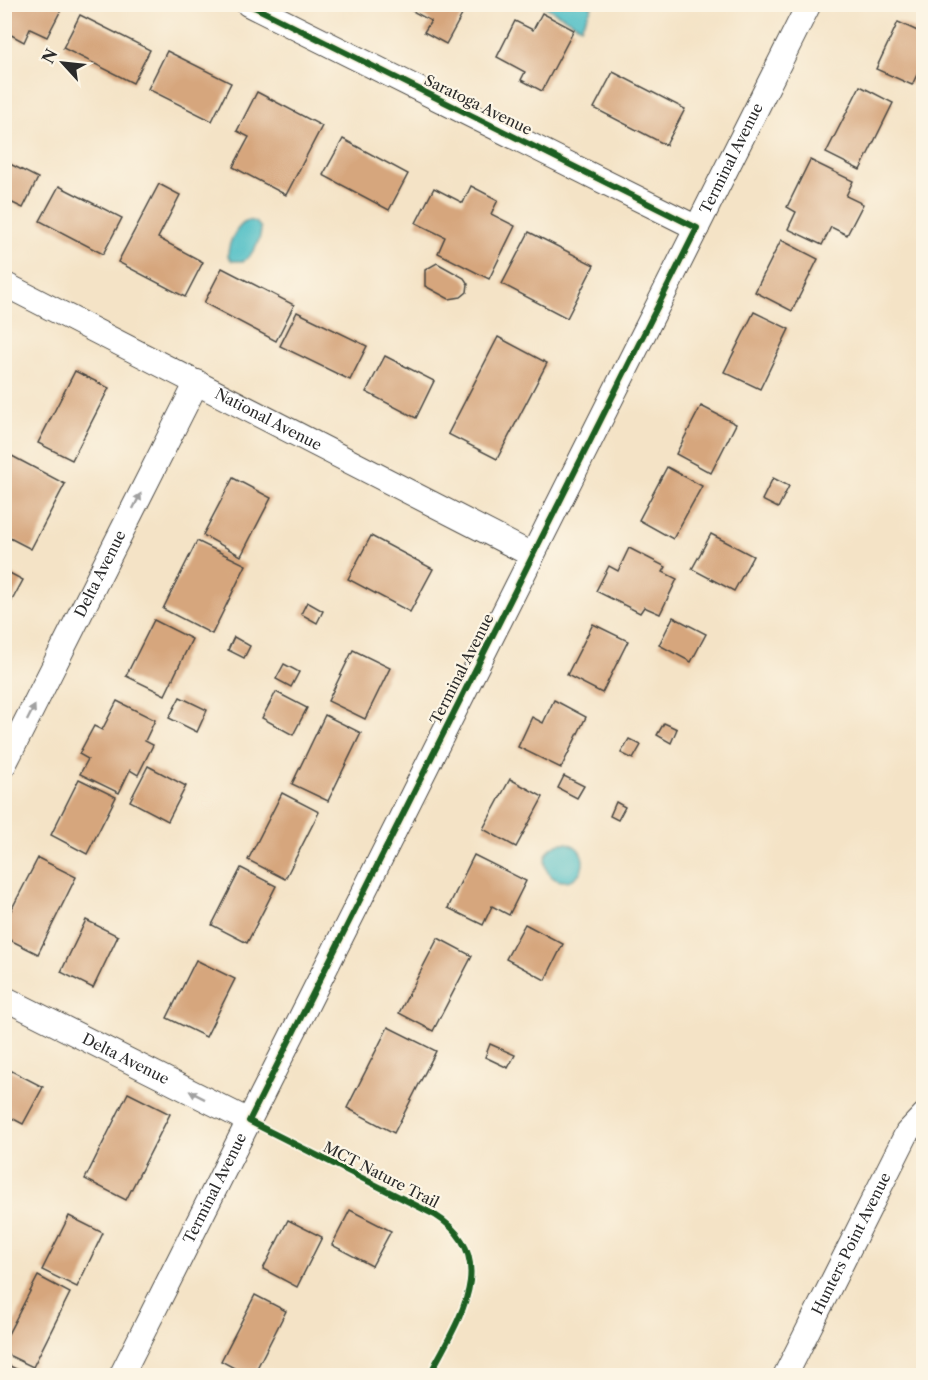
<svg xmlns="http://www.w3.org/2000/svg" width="928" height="1380" font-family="'Libre Caslon Text',serif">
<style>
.water{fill:#51bfc6;stroke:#3e7578;stroke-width:1.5}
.building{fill:#d6a67d}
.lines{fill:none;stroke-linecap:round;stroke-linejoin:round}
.street-casing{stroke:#494742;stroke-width:26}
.street{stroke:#fff;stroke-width:24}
.cycleway-casing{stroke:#fcf5e5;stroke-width:10}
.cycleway{stroke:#1b5e20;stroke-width:6}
.oneway{fill:#a0a0a0}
.labels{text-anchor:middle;stroke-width:4.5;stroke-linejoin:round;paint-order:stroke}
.street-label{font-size:15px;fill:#2b2b2b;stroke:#fcf5e5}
</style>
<rect width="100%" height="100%" fill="#fcf5e5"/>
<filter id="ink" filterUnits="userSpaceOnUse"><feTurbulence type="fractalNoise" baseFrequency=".0167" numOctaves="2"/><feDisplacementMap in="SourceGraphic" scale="12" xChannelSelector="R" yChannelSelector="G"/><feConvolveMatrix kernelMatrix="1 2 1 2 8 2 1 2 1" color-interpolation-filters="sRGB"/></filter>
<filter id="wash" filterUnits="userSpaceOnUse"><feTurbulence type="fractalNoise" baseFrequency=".008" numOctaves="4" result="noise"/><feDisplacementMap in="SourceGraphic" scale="24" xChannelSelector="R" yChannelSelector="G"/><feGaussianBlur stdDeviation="1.35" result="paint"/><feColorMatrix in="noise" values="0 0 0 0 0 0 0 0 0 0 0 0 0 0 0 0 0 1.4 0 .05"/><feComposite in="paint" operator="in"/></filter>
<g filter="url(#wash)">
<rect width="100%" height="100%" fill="#f4e3c6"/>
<g class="water">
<polygon points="542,5 588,4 592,7 581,27"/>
<path d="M249,220L256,222L261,228C261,240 253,254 244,261H232L228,256C228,242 237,225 249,220Z"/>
<circle cx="564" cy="862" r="19"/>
</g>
<g id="blocks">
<g class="building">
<polygon points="4,4 64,4 47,37 30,29 24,42 4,31"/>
<polygon points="406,4 468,4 446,44 424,32 431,21 405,7"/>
<polygon points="542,13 574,30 542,91 521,80 525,72 497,57 515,21 533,30"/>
<polygon points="80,15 150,50 133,83 63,48"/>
<polygon points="898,22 924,34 924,60 912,85 876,69"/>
<polygon points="167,51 231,83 212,121 148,89"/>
<polygon points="613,72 685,109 666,145 594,108"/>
<polygon points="860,86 893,103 860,170 826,153"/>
<polygon points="257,92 322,126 286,195 233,167 249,137 237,131"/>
<polygon points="343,139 408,174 389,210 323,175"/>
<polygon points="810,160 853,181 846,196 863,204 847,235 831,227 822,245 788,229 796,212 787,207"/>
<polygon points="4,161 38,178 23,208 4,199"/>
<polygon points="159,184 180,195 158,238 203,262 185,297 118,262"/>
<polygon points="59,186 122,218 103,254 40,221"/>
<polygon points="471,186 498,200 491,214 515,226 489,279 438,253 445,237 416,223 434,188 463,203"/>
<polygon points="529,232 594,265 567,318 502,284"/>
<polygon points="781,240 818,259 792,311 755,292"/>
<polygon points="437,263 464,278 468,284 467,292 461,297 449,299 425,286 425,270"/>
<polygon points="222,268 294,305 276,341 204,303"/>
<polygon points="297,312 367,346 350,380 280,346"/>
<polygon points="754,312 789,329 760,389 724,372"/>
<polygon points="498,337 547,363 497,459 448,434"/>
<polygon points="385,356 434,381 416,418 366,392"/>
<polygon points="75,371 109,388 72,460 38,443"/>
<polygon points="701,406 736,424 711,473 676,454"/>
<polygon points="12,456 65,484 31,549 4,535 4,470"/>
<polygon points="667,467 702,486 673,539 639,520"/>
<polygon points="233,478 271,498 241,556 203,535"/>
<polygon points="773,478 789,486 778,508 762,500"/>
<polygon points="711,534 753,556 734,591 692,569"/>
<polygon points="371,536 433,569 410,612 348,579"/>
<polygon points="197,541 246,565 212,634 163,609"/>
<polygon points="629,548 666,567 663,572 677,579 660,614 644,607 640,613 596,591 609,566 618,571"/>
<polygon points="4,570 23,580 4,615"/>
<polygon points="307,602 323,611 317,623 301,614"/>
<polygon points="673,617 706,634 691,662 659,645"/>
<polygon points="154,620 192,639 165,695 126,676"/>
<polygon points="593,624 628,641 602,693 567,675"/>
<polygon points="234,637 250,646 244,658 228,650"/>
<polygon points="353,650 390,668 365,719 328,701"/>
<polygon points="284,664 299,672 291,687 276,679"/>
<polygon points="276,692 307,708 293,735 262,718"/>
<polygon points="180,697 207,710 197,732 169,718"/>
<polygon points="554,700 586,717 561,768 518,747 532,717 543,723"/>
<polygon points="117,701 155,720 145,741 153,745 138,775 130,770 119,793 80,774 88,759 79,754 94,726 102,730"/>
<polygon points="325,715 361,733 328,801 292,784"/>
<polygon points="664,723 677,729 671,743 657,735"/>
<polygon points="629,739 641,745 633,759 621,753"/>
<polygon points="148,766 186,786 168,821 130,801"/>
<polygon points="564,776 584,786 577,798 558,788"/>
<polygon points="79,779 116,797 87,854 51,835"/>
<polygon points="510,779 543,797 516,847 483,829"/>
<polygon points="282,793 319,812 285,879 248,860"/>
<polygon points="616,802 625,807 618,820 610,816"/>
<polygon points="474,855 526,881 509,915 492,906 483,925 448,908"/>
<polygon points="38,858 76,877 38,954 4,937 4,924"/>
<polygon points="241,868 276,886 247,943 212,925"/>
<polygon points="86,920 118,936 93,988 61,972"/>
<polygon points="525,924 563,944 545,980 506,959"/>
<polygon points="438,938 472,956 433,1031 399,1013"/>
<polygon points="196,960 235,979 206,1037 167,1018"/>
<polygon points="388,1027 436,1051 394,1133 347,1108"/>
<polygon points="490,1044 515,1055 508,1068 485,1057"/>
<polygon points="4,1067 43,1087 23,1124 4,1114"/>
<polygon points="128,1093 170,1114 126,1200 85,1179"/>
<polygon points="350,1210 391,1231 372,1266 332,1245"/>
<polygon points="69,1216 103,1233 77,1287 42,1270"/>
<polygon points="288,1220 322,1237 297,1287 263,1269"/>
<polygon points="38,1276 70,1293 33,1367 4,1353 4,1342"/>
<polygon points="255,1295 286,1311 253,1376 249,1376 221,1361"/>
<polygon points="4,1363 30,1376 4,1376"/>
</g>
</g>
</g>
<g filter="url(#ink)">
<use href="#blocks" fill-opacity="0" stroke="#494742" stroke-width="1.5"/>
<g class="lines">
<g class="street-casing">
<g id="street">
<polyline points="248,4 697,228"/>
<path id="s1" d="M4,284L532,555"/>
<path id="s2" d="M4,765L197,382"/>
<path id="s3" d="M4,998L249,1121"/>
<path id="s4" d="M121,1376L809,4"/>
<path id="s5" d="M785,1376L907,1133L924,1115"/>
</g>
</g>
<use href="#street" class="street"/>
<g class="cycleway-casing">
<path id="cycleway" d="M248,4L697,228L249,1121L435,1215C504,1258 456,1323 429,1376"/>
</g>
<use href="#cycleway" class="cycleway"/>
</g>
<defs><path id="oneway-solid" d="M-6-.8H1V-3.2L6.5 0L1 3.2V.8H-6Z" transform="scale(1.5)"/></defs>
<g class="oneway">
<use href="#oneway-solid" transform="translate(137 501) rotate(-63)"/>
<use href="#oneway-solid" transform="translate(31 713) rotate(-63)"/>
<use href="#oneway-solid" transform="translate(197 1095) rotate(-153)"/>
</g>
</g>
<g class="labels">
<g class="street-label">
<text transform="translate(478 105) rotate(26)" y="5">Saratoga Avenue</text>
<text dy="5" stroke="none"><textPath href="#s4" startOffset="1362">Terminal Avenue</textPath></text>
<text dy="5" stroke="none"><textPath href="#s1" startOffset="297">National Avenue</textPath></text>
<text dy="5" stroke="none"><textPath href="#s2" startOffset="214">Delta Avenue</textPath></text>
<text transform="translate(462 669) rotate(-63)" y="5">Terminal Avenue</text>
<text dy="5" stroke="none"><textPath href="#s3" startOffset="136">Delta Avenue</textPath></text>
<text transform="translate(381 1175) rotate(27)" y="5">MCT Nature Trail</text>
<text dy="5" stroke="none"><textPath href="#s4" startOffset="210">Terminal Avenue</textPath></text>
<text dy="5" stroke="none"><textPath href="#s5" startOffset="148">Hunters Point Avenue</textPath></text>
</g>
</g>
<rect width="928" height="1380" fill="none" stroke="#fcf5e5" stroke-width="24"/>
<g transform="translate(63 63) rotate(297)" stroke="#fcf5e5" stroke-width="4.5" paint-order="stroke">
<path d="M0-4.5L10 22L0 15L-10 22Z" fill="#2b2b2b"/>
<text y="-9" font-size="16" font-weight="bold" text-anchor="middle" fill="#2b2b2b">N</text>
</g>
</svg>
